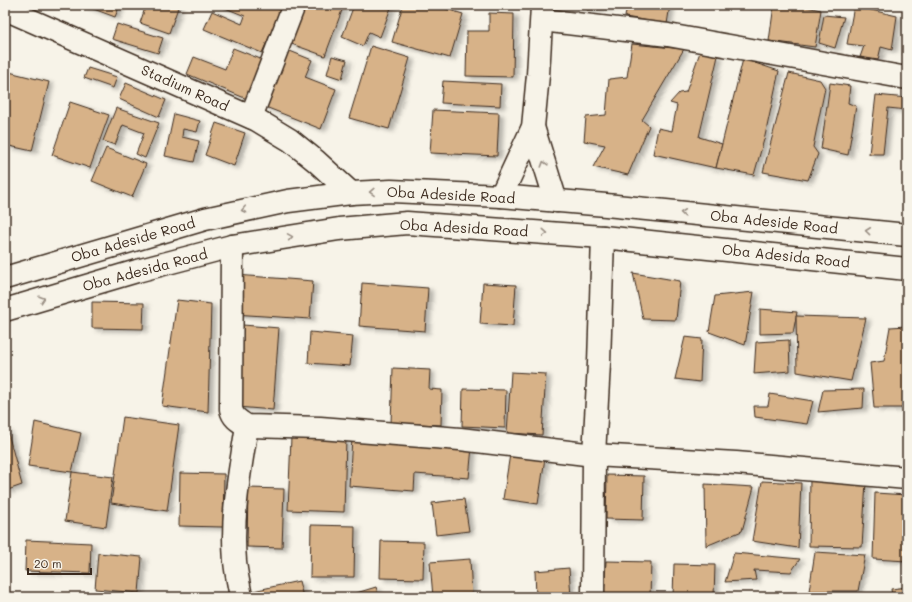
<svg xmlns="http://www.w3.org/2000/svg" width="912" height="602" font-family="Mali,sans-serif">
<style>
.building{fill:#d7b288;stroke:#3b2a1e;filter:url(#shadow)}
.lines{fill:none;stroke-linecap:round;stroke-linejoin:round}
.minor-casing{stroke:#3b2a1e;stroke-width:25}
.primary-casing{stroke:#3b2a1e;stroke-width:25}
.minor{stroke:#f7f3e8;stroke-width:22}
.primary{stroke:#f7f3e8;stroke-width:22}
.oneway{stroke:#998e83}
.labels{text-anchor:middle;stroke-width:3;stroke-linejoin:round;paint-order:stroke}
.street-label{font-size:14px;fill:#3b2a1e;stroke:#f7f3e8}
</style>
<defs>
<filter id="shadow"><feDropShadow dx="4.5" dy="2.5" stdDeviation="2" flood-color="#0004"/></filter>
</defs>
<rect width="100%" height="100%" fill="#f7f3e8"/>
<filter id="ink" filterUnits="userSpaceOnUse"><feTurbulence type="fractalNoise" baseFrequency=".025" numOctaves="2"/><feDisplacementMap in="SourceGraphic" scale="8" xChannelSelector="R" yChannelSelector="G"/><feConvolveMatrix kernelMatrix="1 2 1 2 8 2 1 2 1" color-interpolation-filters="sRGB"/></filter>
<g filter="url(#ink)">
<g class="building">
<polygon points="83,5 120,5 115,17"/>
<polygon points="146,5 179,5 169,33 140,23"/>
<polygon points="218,5 269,5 281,10 262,53 204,29 212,11 242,24 245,16"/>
<polygon points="300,5 344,5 325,56 286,42"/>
<polygon points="354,5 392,5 380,37 369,32 363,46 342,37"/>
<polygon points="403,5 433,5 463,14 450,58 392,42"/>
<polygon points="587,5 618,5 618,6 587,10"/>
<polygon points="627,5 670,5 667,24 625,17"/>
<polygon points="774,5 796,5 821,10 815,47 769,41"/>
<polygon points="854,6 897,16 892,50 881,47 878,60 860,57 864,46 847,44"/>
<polygon points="489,13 514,14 513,77 466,76 467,31 489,31"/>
<polygon points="824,15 844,17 835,48 819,43"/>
<polygon points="117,24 163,38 158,53 112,39"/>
<polygon points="907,31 907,55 903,55"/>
<polygon points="632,44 684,49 642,120 649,126 628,175 593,167 605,145 584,141 586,117 606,115 609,79 627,77"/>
<polygon points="371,46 410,58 389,129 349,118"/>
<polygon points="233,48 263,60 247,99 187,74 194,57 225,69"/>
<polygon points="285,49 312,60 305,77 336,89 321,129 263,106"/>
<polygon points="700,52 718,56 699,137 722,144 716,168 653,154 658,128 672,131 677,105 670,103 679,93 686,92"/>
<polygon points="332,56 347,60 342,79 327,74"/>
<polygon points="743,59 779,71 765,136 754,175 716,168"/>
<polygon points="88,68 117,77 113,88 84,78"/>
<polygon points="5,71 49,82 32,151 5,145"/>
<polygon points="789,73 820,80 825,88 813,147 818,154 808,180 763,172"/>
<polygon points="443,81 501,84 500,106 441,103"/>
<polygon points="126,83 166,100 159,117 119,99"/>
<polygon points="830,83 850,86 848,103 856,106 848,155 821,149"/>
<polygon points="876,95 907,98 907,110 888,108 883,154 869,154"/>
<polygon points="70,102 109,115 90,168 52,155"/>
<polygon points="116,108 159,123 145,158 136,154 144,133 123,125 115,145 103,141"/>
<polygon points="433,110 499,113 497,156 430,153"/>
<polygon points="174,114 200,121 197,132 183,129 182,137 199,141 194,162 165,156"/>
<polygon points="216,123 245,133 234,166 205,155"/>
<polygon points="106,148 146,164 132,197 92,181"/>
<polygon points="633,273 680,281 676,320 643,319"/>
<polygon points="236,275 313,281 310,319 233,314"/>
<polygon points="362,283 428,288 425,331 359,326"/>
<polygon points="483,283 516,285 513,326 480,324"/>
<polygon points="754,292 745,345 709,332 715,296"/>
<polygon points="177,300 211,304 208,412 162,406"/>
<polygon points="92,302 144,303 143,329 92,328"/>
<polygon points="760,309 797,312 793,333 760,334"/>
<polygon points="796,316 866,318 851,381 797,372"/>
<polygon points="243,325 279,328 273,410 237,407"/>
<polygon points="907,326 907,388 905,408 874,408 870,363 884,361 890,327"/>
<polygon points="310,332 353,336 350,366 308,363"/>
<polygon points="685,337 702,339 700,382 675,379"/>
<polygon points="789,340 790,371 754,374 756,342"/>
<polygon points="393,368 430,370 429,389 442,390 441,425 391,423"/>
<polygon points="511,372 546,374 542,435 507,433"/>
<polygon points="463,389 506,390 505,428 462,426"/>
<polygon points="864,389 863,408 818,412 823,390"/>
<polygon points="770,394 813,401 807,424 755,417 754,406 768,406"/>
<polygon points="123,417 179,425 167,511 111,503"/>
<polygon points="35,422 81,433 72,472 28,466"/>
<polygon points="5,429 7,429 22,485 5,491"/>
<polygon points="291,437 346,439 344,512 288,510"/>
<polygon points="352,438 472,447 469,478 415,474 414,491 349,486"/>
<polygon points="510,454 545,458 538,504 503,499"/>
<polygon points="72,472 113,477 106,527 65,521"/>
<polygon points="180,473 224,474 223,527 179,526"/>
<polygon points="607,475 644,476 643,520 606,519"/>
<polygon points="810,478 866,482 862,547 809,546"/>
<polygon points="762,481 801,483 798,548 752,541"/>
<polygon points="705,484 754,487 742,531 706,546"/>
<polygon points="248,488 284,489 282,548 247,547"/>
<polygon points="875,493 907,495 907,561 873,559"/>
<polygon points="464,499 469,531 436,535 432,503"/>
<polygon points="311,525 355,526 354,577 310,577"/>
<polygon points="26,540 91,543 90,573 25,571"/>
<polygon points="381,541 424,542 423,579 380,578"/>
<polygon points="815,552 865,555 858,591 809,591"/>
<polygon points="98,553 142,557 139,593 95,589"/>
<polygon points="734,553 800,559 791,572 754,570 756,580 725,582"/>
<polygon points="470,559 472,597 433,597 430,562"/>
<polygon points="606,561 651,562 650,597 604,597"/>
<polygon points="674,564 715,565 714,597 673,597"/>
<polygon points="569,568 571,597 536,597 535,571"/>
<polygon points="299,581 303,597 254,597 253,591"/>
<polygon points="376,587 379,597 354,597 353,594"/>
<polygon points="907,587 907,597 892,597 891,589"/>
</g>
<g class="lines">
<g class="minor-casing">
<g id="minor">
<polyline points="5,9 257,120 290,140 316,161 351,193"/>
<polyline points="542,20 668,35 907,78"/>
<polyline points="251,117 294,5"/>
<polyline points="533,127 556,201"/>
<polyline points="501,196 533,127 538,75 542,6"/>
<path d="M232,246L231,409C233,418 239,421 247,426L320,428L460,439L594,455L736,463L907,478"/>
<path d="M241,597C239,585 236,573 235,561C231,516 240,470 247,426"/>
<polyline points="593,597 594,455 599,363 603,237"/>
</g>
</g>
<g class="primary-casing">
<g id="primary">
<polyline points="5,278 205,219 288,201 351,193 391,191 501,196 606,205 907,235"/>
<polyline points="5,310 137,271 232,246 339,229 407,223 603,237 907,269"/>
</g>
</g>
<use href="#minor" class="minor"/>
<use href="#primary" class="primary"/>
</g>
<defs><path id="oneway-chevron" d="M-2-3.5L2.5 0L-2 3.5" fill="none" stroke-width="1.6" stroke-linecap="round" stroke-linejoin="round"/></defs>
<g class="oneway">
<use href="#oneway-chevron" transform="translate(544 164) rotate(-107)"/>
<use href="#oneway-chevron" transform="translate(372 192) rotate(178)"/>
<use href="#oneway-chevron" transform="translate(244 210) rotate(168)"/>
<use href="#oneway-chevron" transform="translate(683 213) rotate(-174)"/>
<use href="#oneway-chevron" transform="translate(868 231) rotate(-174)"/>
<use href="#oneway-chevron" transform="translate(545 233) rotate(4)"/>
<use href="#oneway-chevron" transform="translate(290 237) rotate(-9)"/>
<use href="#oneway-chevron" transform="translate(42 299) rotate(-17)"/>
</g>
</g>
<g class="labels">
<g class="street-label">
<text transform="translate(185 88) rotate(24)" y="5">Stadium Road</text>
<text transform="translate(451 195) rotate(3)" y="5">Oba Adeside Road</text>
<text transform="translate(774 222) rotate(6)" y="5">Oba Adeside Road</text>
<text transform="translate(464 228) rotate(3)" y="5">Oba Adesida Road</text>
<text transform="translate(133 240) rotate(-16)" y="5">Oba Adeside Road</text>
<text transform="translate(786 256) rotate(6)" y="5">Oba Adesida Road</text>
<text transform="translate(145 270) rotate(-15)" y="5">Oba Adesida Road</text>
</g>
</g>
<rect width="912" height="602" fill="none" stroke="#f7f3e8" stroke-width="20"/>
<rect x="10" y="10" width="892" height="582" fill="none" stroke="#3b2a1e" stroke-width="1.5" filter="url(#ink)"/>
<path d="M28 568v6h63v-6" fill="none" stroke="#3b2a1e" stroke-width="2"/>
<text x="34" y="568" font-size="12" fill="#3b2a1e" stroke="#f7f3e8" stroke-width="3" paint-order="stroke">20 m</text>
</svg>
